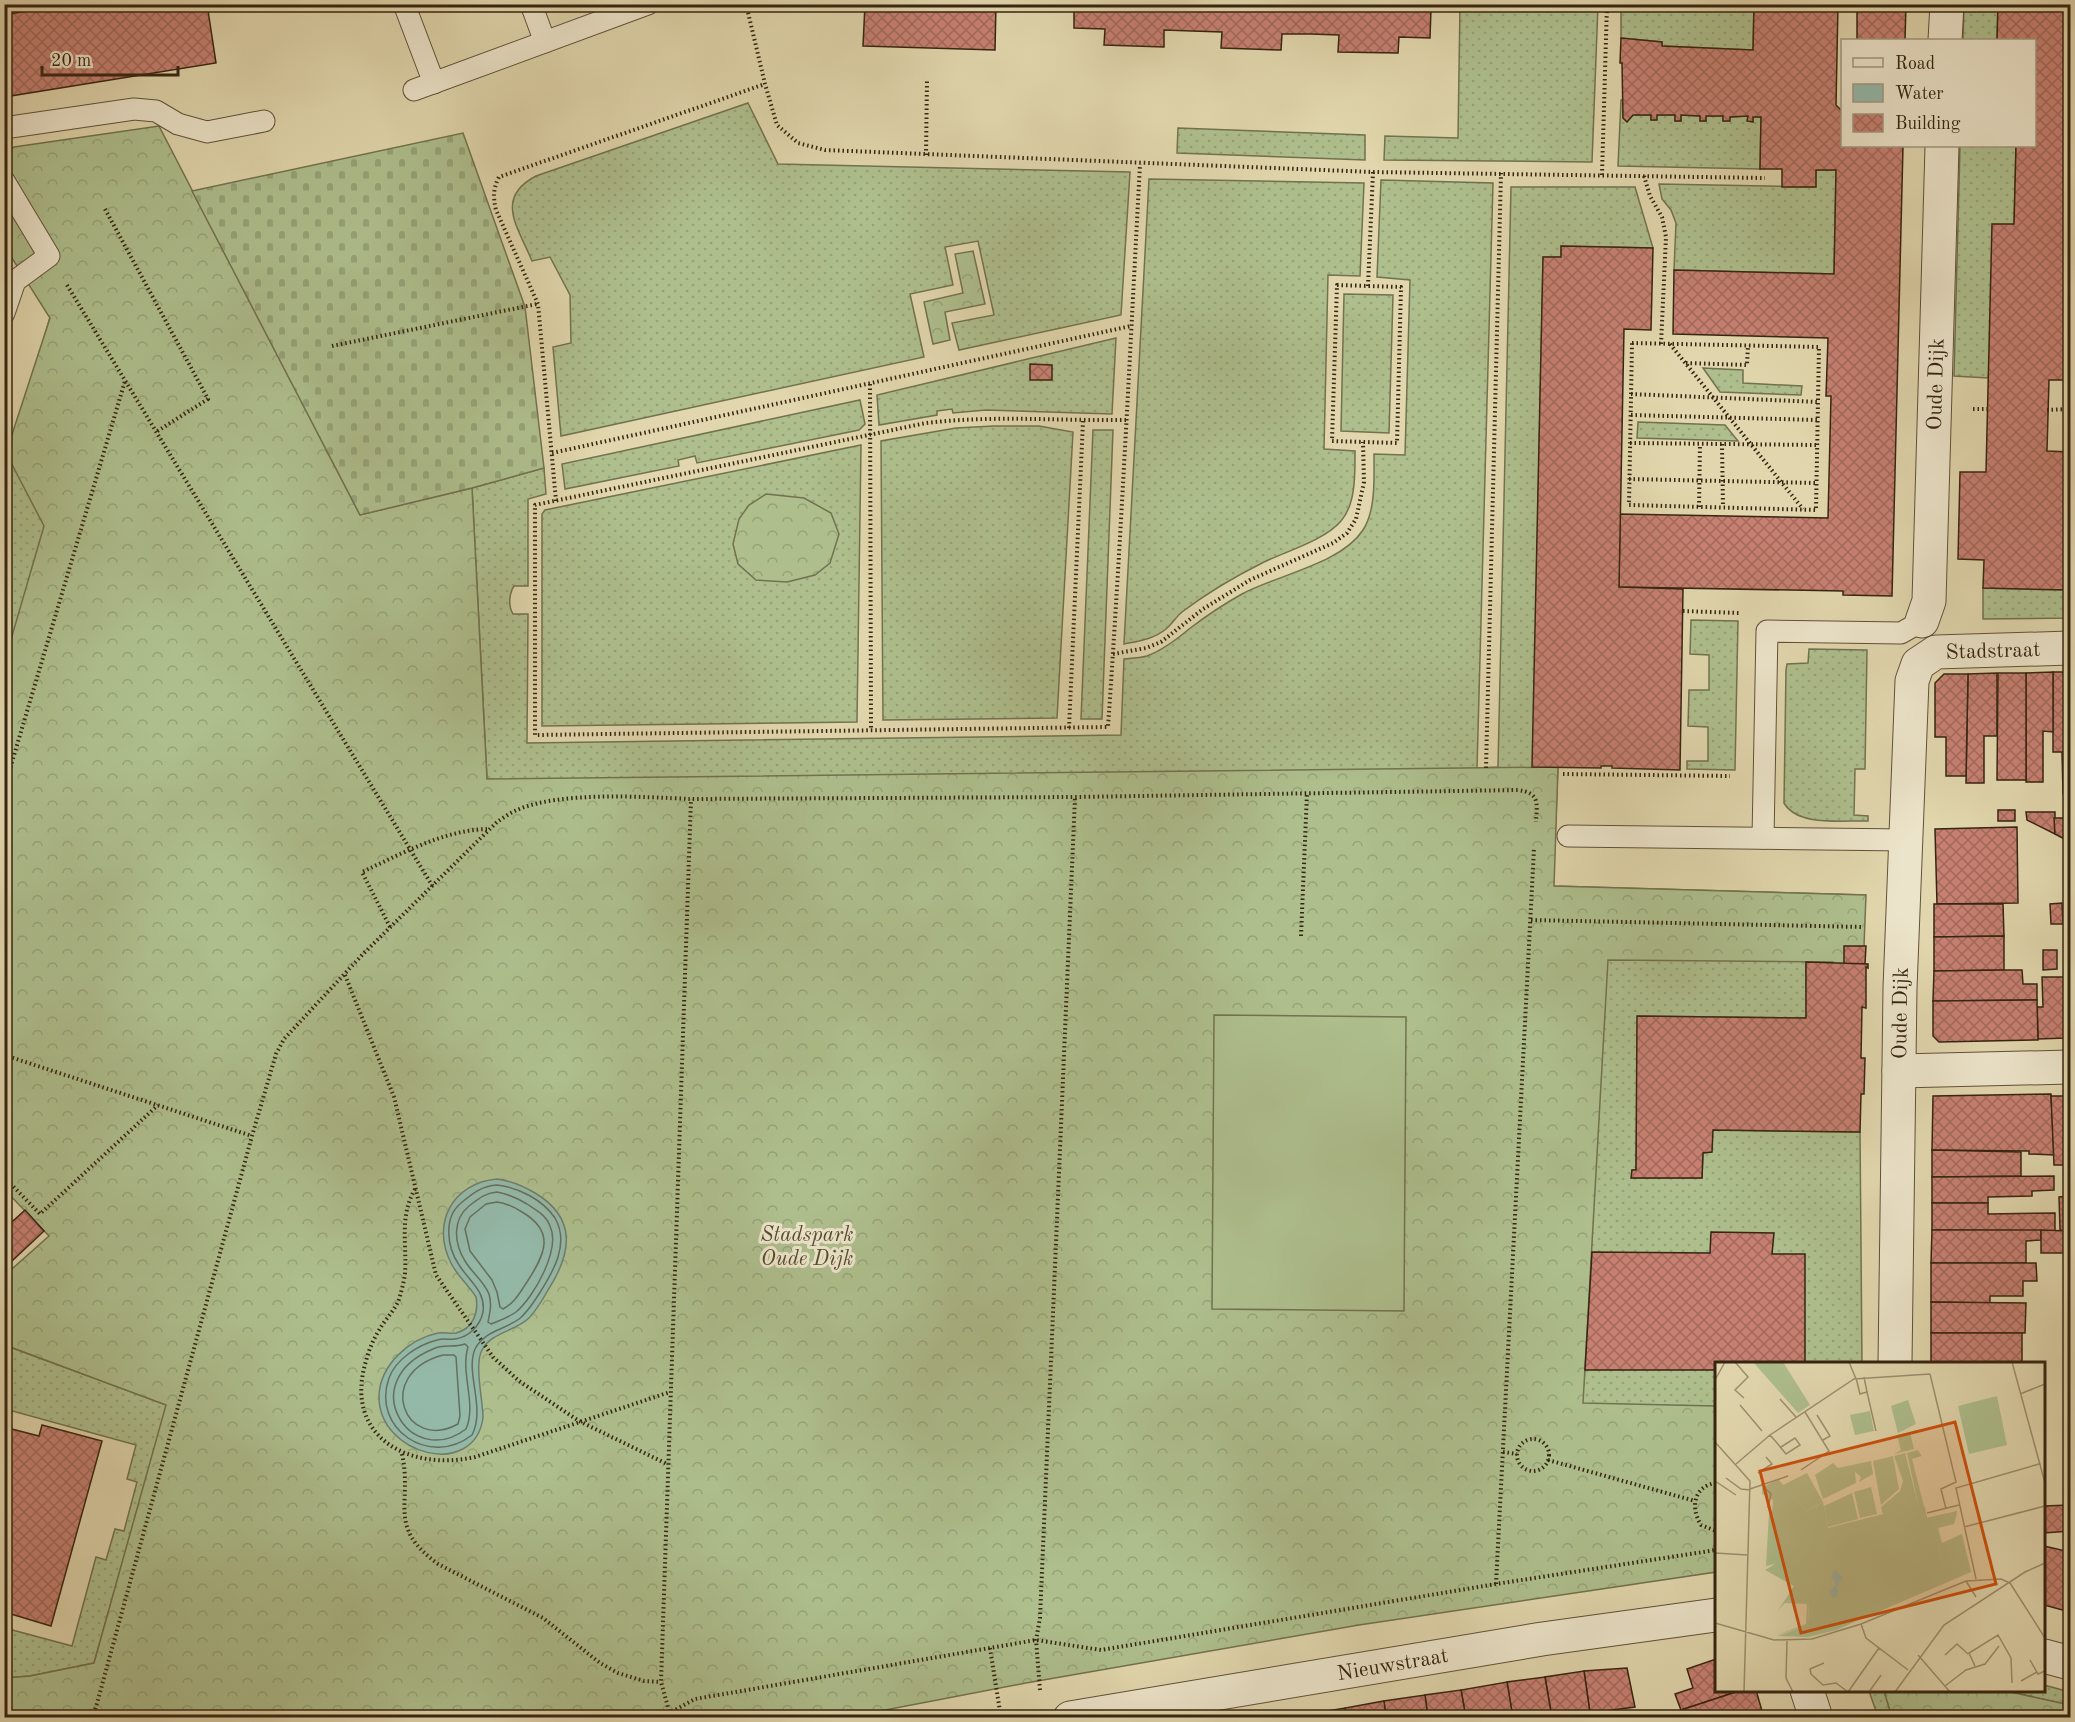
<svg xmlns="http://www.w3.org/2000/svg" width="2075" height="1722" font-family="'Old Standard TT',serif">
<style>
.grass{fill:url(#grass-dots);stroke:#72724f;stroke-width:1.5}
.forest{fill:url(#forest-crowns);stroke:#72724f;stroke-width:1.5}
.cemetery{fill:url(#cemetery-stones);stroke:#72724f;stroke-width:1.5}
.pitch{fill:#aebe8d;stroke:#72724f;stroke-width:1.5}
.water{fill:#94b9a9;stroke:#6e7e6c;stroke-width:1.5}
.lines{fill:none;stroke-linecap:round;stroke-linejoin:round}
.shore{stroke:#656f5d;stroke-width:1.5}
.building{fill:url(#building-cross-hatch);stroke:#362511;stroke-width:1.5}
.lane-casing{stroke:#615138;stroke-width:23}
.street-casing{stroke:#615138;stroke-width:35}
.path{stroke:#362511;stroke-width:4;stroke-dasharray:1.5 3;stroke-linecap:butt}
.lane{stroke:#ece4ca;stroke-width:21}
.street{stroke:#ece4ca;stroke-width:33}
.labels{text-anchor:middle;stroke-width:6;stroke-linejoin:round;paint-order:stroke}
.street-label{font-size:21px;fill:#362511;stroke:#ece4ca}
.park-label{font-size:21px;font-style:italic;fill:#544b30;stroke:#ece4ca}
.inset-road{fill:none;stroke:#9d8f6f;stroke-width:1.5}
.view{fill:#cd510d;fill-opacity:0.15;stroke:#cd510d;stroke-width:3}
.inset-edge{fill:none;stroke:#362511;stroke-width:3}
</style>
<defs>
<pattern id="grass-dots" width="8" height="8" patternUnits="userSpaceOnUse" patternTransform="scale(1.5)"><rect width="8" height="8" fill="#aebe8d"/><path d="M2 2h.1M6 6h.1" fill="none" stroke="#96a379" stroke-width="1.8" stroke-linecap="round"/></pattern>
<pattern id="forest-crowns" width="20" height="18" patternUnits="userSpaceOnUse" patternTransform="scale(1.5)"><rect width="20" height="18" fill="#aebe8d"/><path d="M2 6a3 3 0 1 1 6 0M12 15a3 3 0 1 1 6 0" fill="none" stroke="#96a379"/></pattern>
<pattern id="cemetery-stones" width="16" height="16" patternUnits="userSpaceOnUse" patternTransform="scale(1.5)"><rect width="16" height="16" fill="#aebe8d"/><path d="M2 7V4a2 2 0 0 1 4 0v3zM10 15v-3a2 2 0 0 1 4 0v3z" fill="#96a379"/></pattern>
<pattern id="building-cross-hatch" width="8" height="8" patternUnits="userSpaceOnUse" patternTransform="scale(1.5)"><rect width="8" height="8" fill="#c78072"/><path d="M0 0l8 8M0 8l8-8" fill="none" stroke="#a2695c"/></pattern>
</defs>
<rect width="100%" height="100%" fill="#e1d6ad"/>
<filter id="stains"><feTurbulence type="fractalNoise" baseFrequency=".00333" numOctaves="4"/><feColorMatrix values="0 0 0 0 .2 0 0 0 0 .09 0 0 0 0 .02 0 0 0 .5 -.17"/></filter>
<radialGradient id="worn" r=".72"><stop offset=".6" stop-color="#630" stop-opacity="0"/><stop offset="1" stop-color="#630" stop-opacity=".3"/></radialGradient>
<g class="grass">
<polygon points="1460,5 1598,5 1592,162 1384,160 1385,136 1458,138"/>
<polygon points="1621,5 1754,5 1753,50 1662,46 1662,42 1621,38"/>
<polygon points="1964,5 1998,5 1997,40 1963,40"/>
<polygon points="1624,99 1623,118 1627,122 1633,115 1651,115 1651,120 1656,120 1657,115 1675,115 1675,121 1681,121 1681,115 1700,116 1700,121 1706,121 1706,116 1723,116 1723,121 1729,121 1730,117 1748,116 1748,121 1753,121 1753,117 1761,117 1760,169 1618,166 1621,100"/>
<path d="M748,103L778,164L1130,172L1121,315L959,350L952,323L994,315L978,241L945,247L953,285L910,294L924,357L561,436L553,347L571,343L570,295L550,257L532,261C518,227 494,198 536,176Z"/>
<polygon points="1178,128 1365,135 1365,160 1177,153"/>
<polygon points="1960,146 2016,146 2014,224 1988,378 1954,376"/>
<polygon points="1816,170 1836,170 1834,274 1674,270 1676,223 1671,210 1662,199 1659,184 1815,187"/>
<path d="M1149,179L1364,183L1360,276L1328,275L1324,449L1355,451C1355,473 1356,504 1341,521C1325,540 1287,551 1264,562C1236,576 1207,593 1182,612C1176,617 1172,624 1166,629C1154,639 1139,641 1124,644Z"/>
<path d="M1381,180L1493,183L1477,768L1498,767L1511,187H1635L1653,248L1561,246V257H1543L1533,767H1558L1553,886L1866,895L1561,902L933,790L487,779L472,488L544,468L546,494L528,499V586H514C509,594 508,606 513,614H528L527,743L1121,735L1124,659C1131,658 1140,658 1147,656C1163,650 1176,640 1189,629C1206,616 1224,604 1242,594C1277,575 1341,564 1363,530C1376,510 1374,478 1374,454L1405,455L1410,280L1377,277Z"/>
<polygon points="35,293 116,384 5,765 5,450 10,462 50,317"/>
<polygon points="1344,294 1393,295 1389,433 1341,431"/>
<polygon points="1116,338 1112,414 986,410 953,413 952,409 937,411 937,415 879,425 877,395"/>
<polygon points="1703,368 1743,370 1743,383 1802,386 1801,395 1720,392"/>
<polygon points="860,400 865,424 859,430 697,463 695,456 678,460 679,466 565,489 562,464"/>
<polygon points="1638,422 1725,425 1738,441 1637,438"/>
<polygon points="994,426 1039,426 1073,432 1057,718 883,720 881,441 956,428"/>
<polygon points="1093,430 1113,430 1102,719 1081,719"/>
<polygon points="861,445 857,722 542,726 542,514 545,510"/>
<polygon points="1983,588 2070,590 2070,618 1983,619"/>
<polygon points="1691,620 1738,621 1735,770 1687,769 1687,761 1708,761 1708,727 1688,726 1689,690 1709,690 1709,655 1690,654"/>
<path d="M1809,649L1867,650L1865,769H1855L1854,815L1868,816V821C1843,820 1798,827 1784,803L1786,670L1787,664L1808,663Z"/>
<polygon points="1536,942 1844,946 1834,964 1833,962 1806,962 1806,1018 1638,1016 1636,1170 1632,1170 1632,1178 1702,1178 1703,1153 1713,1130 1860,1132 1862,1363 1716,1364 1716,1471 1514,1382 1584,1385 1593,1213 1587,1207"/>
<polygon points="4,1345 167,1405 94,1663 30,1676 5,1678 5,1628 72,1646 96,1557 106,1560 115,1529 124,1531 137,1482 127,1479 136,1445 5,1409"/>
<polygon points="2044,1685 2070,1692 2070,1705 2006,1691 2044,1690"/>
<polygon points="1869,1691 1884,1691 1892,1717 1878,1717"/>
</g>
<g class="forest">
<polygon points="159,126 360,515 472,488 487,779 1558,767 1554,886 1866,895 1864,946 1844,964 1834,964 1833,962 1608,960 1583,1403 1716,1406 1716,1572 1359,1625 1026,1683 849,1717 5,1717 5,1678 30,1676 94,1663 166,1405 5,1345 4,1276 49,1236 4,1189 5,660 44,526 6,453 50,318 5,247 5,153 14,147"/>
<polygon points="973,251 985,304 945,312 950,340 933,344 924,302 963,293 955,254"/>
<polygon points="766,494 804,498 831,513 839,534 830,563 815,575 787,582 756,580 738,564 733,544 739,519 749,505"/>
<polygon points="1884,1691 2006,1691 2070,1705 2070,1717 1892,1717"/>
</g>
<polygon class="cemetery" points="463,133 525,307 544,468 472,488 360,515 192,191"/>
<polygon class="pitch" points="1214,1015 1406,1017 1404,1311 1212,1309"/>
<path class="water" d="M497,1179C512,1181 522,1185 535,1193C577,1218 572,1253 548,1290C543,1299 537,1309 530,1317C517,1331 491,1332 482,1350C474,1365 483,1400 483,1418C474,1480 378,1455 379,1396C380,1365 409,1339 438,1333C444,1332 450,1334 456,1333C473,1329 479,1312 476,1297C469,1285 457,1276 451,1263C431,1224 452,1183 497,1179Z"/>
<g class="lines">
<g class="shore">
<path d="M497,1185C518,1187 543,1200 555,1218C570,1244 553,1272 539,1294C533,1303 528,1312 519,1319C504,1330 484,1331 475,1349C465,1373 486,1408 472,1435C430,1468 371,1429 389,1378C396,1359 418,1345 437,1340C443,1338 449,1340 455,1339C469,1337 480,1326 483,1312C486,1291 469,1281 459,1265C447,1247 443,1218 461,1203C473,1193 482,1186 497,1185Z"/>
<path d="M497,1192C509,1194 517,1198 527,1204C536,1210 546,1215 550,1226C561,1249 534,1297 516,1312C509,1317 499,1321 491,1324L488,1322C490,1312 492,1304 489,1294C484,1281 472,1273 465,1261C454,1243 452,1220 469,1206C478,1199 485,1193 497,1192Z"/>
<path d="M497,1202C507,1203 514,1207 522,1212C556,1232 545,1254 527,1282C520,1292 515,1303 503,1309L500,1307L497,1292L492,1280L470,1251L465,1229L470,1217L486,1204Z"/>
<path d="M465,1344L468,1347C460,1373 477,1404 466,1429C411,1471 353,1382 433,1349C443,1344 454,1348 465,1344Z"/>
<path d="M443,1355H454L456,1357L460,1416L458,1424C405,1453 373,1374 443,1355Z"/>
</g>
</g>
<g class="building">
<polygon points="68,4 207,4 216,63 4,97 4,15"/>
<polygon points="865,4 996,4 995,50 863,46"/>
<polygon points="1074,4 1423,4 1423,10 1431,9 1430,38 1399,37 1398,53 1338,52 1339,35 1311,34 1282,34 1281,50 1221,48 1222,32 1192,31 1164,30 1164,47 1104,45 1105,29 1074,28"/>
<polygon points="1754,4 1838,4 1836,105 1842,111 1842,146 1903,146 1892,596 1843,595 1843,591 1619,587 1620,514 1828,518 1831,396 1826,396 1828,338 1673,334 1674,270 1834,274 1836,170 1816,170 1816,187 1782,187 1782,169 1760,169 1761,117 1753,117 1753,122 1747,121 1748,116 1730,117 1730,121 1723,121 1723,116 1706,116 1706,121 1700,121 1700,116 1681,115 1681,121 1675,121 1675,115 1657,115 1657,120 1651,120 1651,115 1633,115 1627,122 1623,118 1622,63 1620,63 1621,38 1662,42 1662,46 1753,50"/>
<polygon points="1857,4 1906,4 1905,40 1857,40"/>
<polygon points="1998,4 2070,4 2070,380 2049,380 2047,451 2070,452 2070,590 1983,588 1984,560 1958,559 1960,472 1986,472 1992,224 2014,224 2016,146 2034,146 2034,40 1997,40"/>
<polygon points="1561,246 1653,248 1651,330 1624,329 1619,587 1683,589 1680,770 1612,768 1612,766 1601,766 1601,768 1532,767 1543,257 1561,257"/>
<polygon points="1030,364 1052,365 1052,380 1030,380"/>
<polygon points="2053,672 2070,672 2070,794 2063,794 2062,752 2053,752"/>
<polygon points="2053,672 2053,732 2043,731 2043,782 2026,782 2026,673"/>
<polygon points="1997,673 1997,736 1984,736 1984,783 1966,783 1968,674"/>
<polygon points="1998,673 2026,673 2026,780 1997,780"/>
<polygon points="1944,674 1968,674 1966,776 1946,776 1946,737 1935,737 1935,683"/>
<rect x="1998" y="810" width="17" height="11"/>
<polygon points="2026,812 2055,812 2055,834 2027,820"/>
<polygon points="2054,818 2070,818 2070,842 2055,834"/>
<polygon points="2017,827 2018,903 1937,904 1935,829"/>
<polygon points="2062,903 2063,924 2051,924 2050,904"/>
<polygon points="1934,904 2003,904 2004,936 1934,937"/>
<polygon points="2004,936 2004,970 1934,971 1934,937"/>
<polygon points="1844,946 1866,946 1865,964 1844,964"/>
<polygon points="2043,950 2057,950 2057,969 2043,970"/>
<polygon points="1806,962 1868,964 1868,968 1866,967 1866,1008 1862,1007 1861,1058 1865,1058 1864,1094 1861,1094 1860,1132 1713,1130 1712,1152 1703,1153 1702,1178 1631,1178 1632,1170 1636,1170 1637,1016 1806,1018"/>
<polygon points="2004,970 2022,970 2023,984 2037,984 2037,1000 1933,1001 1934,971"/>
<polygon points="2042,977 2065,977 2066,1038 2038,1039 2037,1007 2043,1007"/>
<polygon points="2037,1000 2038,1040 1939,1042 1933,1036 1933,1001"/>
<polygon points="2051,1094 2054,1155 2029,1154 2029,1151 1932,1150 1933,1096"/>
<polygon points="2051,1096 2070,1096 2070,1165 2054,1165"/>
<polygon points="1932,1150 2021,1152 2021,1176 1932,1177"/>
<polygon points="2054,1176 2054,1190 2032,1191 2032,1196 1988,1197 1988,1203 1932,1203 1932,1177"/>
<polygon points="2070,1196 2070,1231 2060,1230 2059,1197"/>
<polygon points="1932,1203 1988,1203 1988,1214 2055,1213 2055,1231 1932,1230"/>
<polygon points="25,1210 44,1231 12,1261 4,1252 4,1229"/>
<polygon points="1932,1230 2041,1230 2041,1240 2026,1241 2026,1263 1931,1263"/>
<polygon points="2041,1230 2070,1231 2070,1253 2041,1253"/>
<polygon points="1711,1232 1774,1233 1772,1254 1805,1254 1805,1364 1716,1364 1716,1370 1585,1370 1592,1252 1710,1253"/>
<polygon points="1931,1263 2036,1263 2037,1281 2023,1281 2023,1296 1990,1296 1990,1303 1931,1302"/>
<polygon points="1931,1302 2026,1303 2025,1333 1931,1333"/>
<rect x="1931" y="1333" width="91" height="31"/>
<polygon points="42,1425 102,1441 51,1626 4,1612 4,1427 39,1436"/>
<polygon points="2070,1505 2070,1531 2044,1533 2044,1506"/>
<polygon points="2044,1546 2070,1552 2070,1612 2044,1605"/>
<polygon points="1716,1659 1716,1690 1742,1690 1681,1710 1675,1694 1693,1688 1687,1669"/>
<polygon points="1627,1668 1635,1707 1590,1713 1584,1671"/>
<polygon points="1584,1671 1590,1713 1552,1718 1545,1677"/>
<polygon points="1545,1677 1552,1718 1513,1718 1507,1682"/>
<polygon points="1507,1682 1513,1718 1466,1718 1461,1690"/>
<polygon points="1461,1690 1466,1718 1428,1718 1425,1695"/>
<polygon points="1742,1690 1756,1690 1764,1718 1679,1718 1678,1711"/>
<polygon points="1425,1695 1428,1718 1386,1718 1384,1701"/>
<polygon points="1384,1701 1386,1718 1347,1718 1345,1708"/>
<polygon points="1345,1708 1347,1718 1309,1718 1309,1714"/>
</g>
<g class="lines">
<g class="lane-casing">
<g id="lane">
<polyline points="404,4 434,83"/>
<polyline points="531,4 545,42"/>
<polyline points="414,90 648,4"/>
<polyline points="4,128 134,109 156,111 178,124 207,132 264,121"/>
<polyline points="4,181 49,256 15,281 4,313"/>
<polyline points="1568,836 1906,840"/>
<polyline points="1763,838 1767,631 1901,633 1922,621"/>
</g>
</g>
<g class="street-casing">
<g id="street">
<polyline points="1945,40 1947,4"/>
<path id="s1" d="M1922,621L1929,601L1942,146"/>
<polyline points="1899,1071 2070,1067"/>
<path id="s2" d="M1895,1364L1900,988L1912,681L1918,664L1936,652L2070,648"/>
<polyline points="2044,1656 2070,1663"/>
<polyline points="1807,1690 1816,1718"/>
<path id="s3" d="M1070,1718L1542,1639L1716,1615"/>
</g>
</g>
<g class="path">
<polyline points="746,4 765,84 777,125 798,143 825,150 1373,172 1765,178"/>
<polyline points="926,155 927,80"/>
<polyline points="1602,175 1607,4"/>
<polyline points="1644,176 1650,196 1662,217 1666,237 1661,344"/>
<polyline points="105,209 208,399 156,432"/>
<polyline points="67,285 433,887"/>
<polygon points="1337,285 1401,287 1397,443 1332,441"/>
<polyline points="1368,286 1373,172"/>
<polygon points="1632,343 1819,347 1816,510 1629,505"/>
<polyline points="1670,344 1803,509"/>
<polyline points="332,346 537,304"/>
<polyline points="1686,363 1747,365 1748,345"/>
<polyline points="870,384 871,730"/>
<polyline points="1631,394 1818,402"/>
<polyline points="1973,409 1987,409"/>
<polyline points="2047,410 2070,409"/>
<polyline points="1631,415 1817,420"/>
<path d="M1126,420C1059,421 994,415 926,423L535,505V735L1108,727C1121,540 1130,352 1140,164"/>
<polyline points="1630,443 1817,445"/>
<polyline points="1722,444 1723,507"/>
<polyline points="552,453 1131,326"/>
<polyline points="1629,479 1816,483"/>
<path d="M556,501L538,304L496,210C493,197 493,189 499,177L765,84"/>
<polyline points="1699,507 1700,444"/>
<polyline points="1683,611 1739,613"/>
<polyline points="1113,654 1146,648 1161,642 1203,609 1250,580 1333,543 1347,533 1356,519 1364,482 1363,442"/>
<polyline points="1069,728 1083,421"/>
<polyline points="1486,768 1501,173"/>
<polyline points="1563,774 1730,776"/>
<polyline points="4,789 125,381"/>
<polyline points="1531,920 1863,927"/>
<path d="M390,927L362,872C401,854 444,830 487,829"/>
<polyline points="1301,936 1307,793"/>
<polyline points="345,975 394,1097 436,1275 493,1357 519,1381 579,1421 667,1464"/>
<polyline points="4,1055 252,1136"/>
<polyline points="4,1177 40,1214 158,1105"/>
<path d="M415,1189C399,1217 407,1243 405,1274C404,1281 402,1289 400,1296C397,1308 387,1317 381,1327C374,1338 369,1349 366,1361C343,1436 408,1472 475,1457L670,1392"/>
<circle cx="1533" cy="1455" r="16"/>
<polyline points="1503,1452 1517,1454"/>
<path d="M402,1454C413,1504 386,1526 438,1564L543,1618L600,1663L618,1673L644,1681L661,1682"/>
<polyline points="1548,1460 1695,1501"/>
<path d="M1716,1483C1694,1486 1690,1507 1701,1525L1716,1531"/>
<polyline points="1496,1584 1534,848"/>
<polyline points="990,1648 1001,1718"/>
<polyline points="1040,1690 1036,1640 1040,1618 1075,797"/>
<polyline points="669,1711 661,1682 691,799"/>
<path d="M93,1718L252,1136L276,1054L284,1039L363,954L497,822C503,818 510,813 517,810C560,791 643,797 691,799L1075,797L1518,790C1540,793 1537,803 1536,822"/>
<polyline points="660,1718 695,1699 1036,1640 1101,1650 1496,1584 1716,1550"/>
</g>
<use href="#lane" class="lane"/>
<use href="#street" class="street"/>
</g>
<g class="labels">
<g class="street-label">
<text dy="7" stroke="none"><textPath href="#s1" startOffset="238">Oude Dijk</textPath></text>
<text dy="7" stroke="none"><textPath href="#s2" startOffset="780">Stadstraat</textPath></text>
<text dy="7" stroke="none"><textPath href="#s2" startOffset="351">Oude Dijk</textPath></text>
<text dy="7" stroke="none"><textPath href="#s3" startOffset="327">Nieuwstraat</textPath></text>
</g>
<g class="park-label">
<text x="807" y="1241">Stadspark<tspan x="807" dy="24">Oude Dijk</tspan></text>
</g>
</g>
<g transform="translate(1715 1362)">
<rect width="330" height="330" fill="#e1d6ad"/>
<path d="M193,38L201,62L183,71L176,44ZM155,49L159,69L140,73L135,53ZM195,70L199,87L179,92L186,88L182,73ZM203,88L207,94L197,97L212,156L242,149L211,158L109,171L101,144L108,140L113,166L168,152L166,145L185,129L188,119L179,94L190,91L204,146L192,91ZM178,94L184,127L166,143L158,99ZM156,99L158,112L144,120L146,115L140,110L141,121L108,137L100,113L118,101L123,106ZM156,125L162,152L145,156L139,130ZM137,131L143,157L113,165L109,144ZM65,142L63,201L51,204L54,151L61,156ZM241,155L239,162L223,166L227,181L247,172L256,210L226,209L224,186L212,162ZM72,235L94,237L93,263L60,274L91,262L92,242L70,241L63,248Z" fill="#aebe8d"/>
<path d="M38,0H68L95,43L83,51ZM282,34L292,83L254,92L243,44ZM63,117L91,149L101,144L110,171L210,145L212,156L242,149L241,156L219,162L227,203L253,198L256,210L121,268L93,275L63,274L93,263L94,238L72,235L79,224L50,208L60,202L62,158L57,152L58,138L47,132V126Z" fill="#aebe8d"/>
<path d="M92,111L108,140L91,149L68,123Z" fill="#aebe8d"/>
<path d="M201,172L208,199L190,204L183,176Z" fill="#aebe8d"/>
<path d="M120,208L128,215L122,225L124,233L118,236L114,230L121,222L116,214Z" fill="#94b9a9"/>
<path class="inset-road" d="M20,0L33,15L20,28L29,36M134,0L141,17M297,0L330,121M215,12L241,120L226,127L231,147M141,16L145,32L152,30L149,15M0,18L10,0M152,30L161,69M305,32L330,22M65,37L81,55M25,43L47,69M102,53L115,74L108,78M55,73L62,81L71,92L85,83L80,76L66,85M0,80L35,119L29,330M21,102L55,73L139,17L215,12M86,108L114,89L90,50M43,111L57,102L51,95M11,116L26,127L35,128M0,119L21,133M46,122L56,132L53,146M35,127L73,114M212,151L244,143M249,165L330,144M0,191L32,193M261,217L241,126L324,102M251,219L261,235M295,221L330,276M0,261L59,278L97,277L146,262L251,219L286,217L295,221M146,262L151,276L193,308M72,279L71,316L78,330M203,293L235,330M230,293L242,282L253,292M315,298L323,312L330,309M109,301L95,307L96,312L108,323L121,321L133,330M260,304L254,291L283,273L296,296L297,321M306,319L322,310M230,324L251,308L270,302L284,284M133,330L164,286M154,330L166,313M180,330L229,263L310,210L330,201"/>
<path class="view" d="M240,60L281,222L86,271L45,109Z"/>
<rect width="330" height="330" class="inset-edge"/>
</g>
<rect width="2075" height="1722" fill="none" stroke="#e1d6ad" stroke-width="24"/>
<rect x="6" y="6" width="2063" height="1710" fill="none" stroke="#362511" stroke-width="3"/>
<rect x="12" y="12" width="2051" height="1698" fill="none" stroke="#362511" stroke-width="1.5"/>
<rect x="1841" y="39" width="195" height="108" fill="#ece4ca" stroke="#a39880" stroke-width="1.5"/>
<rect x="1853" y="58" width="30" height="9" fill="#ece4ca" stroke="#a39880" stroke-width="1.5"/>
<text x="1895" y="69" font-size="18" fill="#362511">Road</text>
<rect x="1853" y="84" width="30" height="18" fill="#94b9a9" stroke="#a39880" stroke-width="1.5"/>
<text x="1895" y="99" font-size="18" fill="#362511">Water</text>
<rect x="1853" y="114" width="30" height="18" fill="url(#building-cross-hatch)" stroke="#a39880" stroke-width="1.5"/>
<text x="1895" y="129" font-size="18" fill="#362511">Building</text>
<path d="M42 66v9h136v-9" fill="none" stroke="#362511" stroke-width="3"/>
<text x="51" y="66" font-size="18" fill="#362511" stroke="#ece4ca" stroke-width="4.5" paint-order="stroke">20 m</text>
<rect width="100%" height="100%" filter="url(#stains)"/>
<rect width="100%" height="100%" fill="url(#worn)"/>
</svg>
